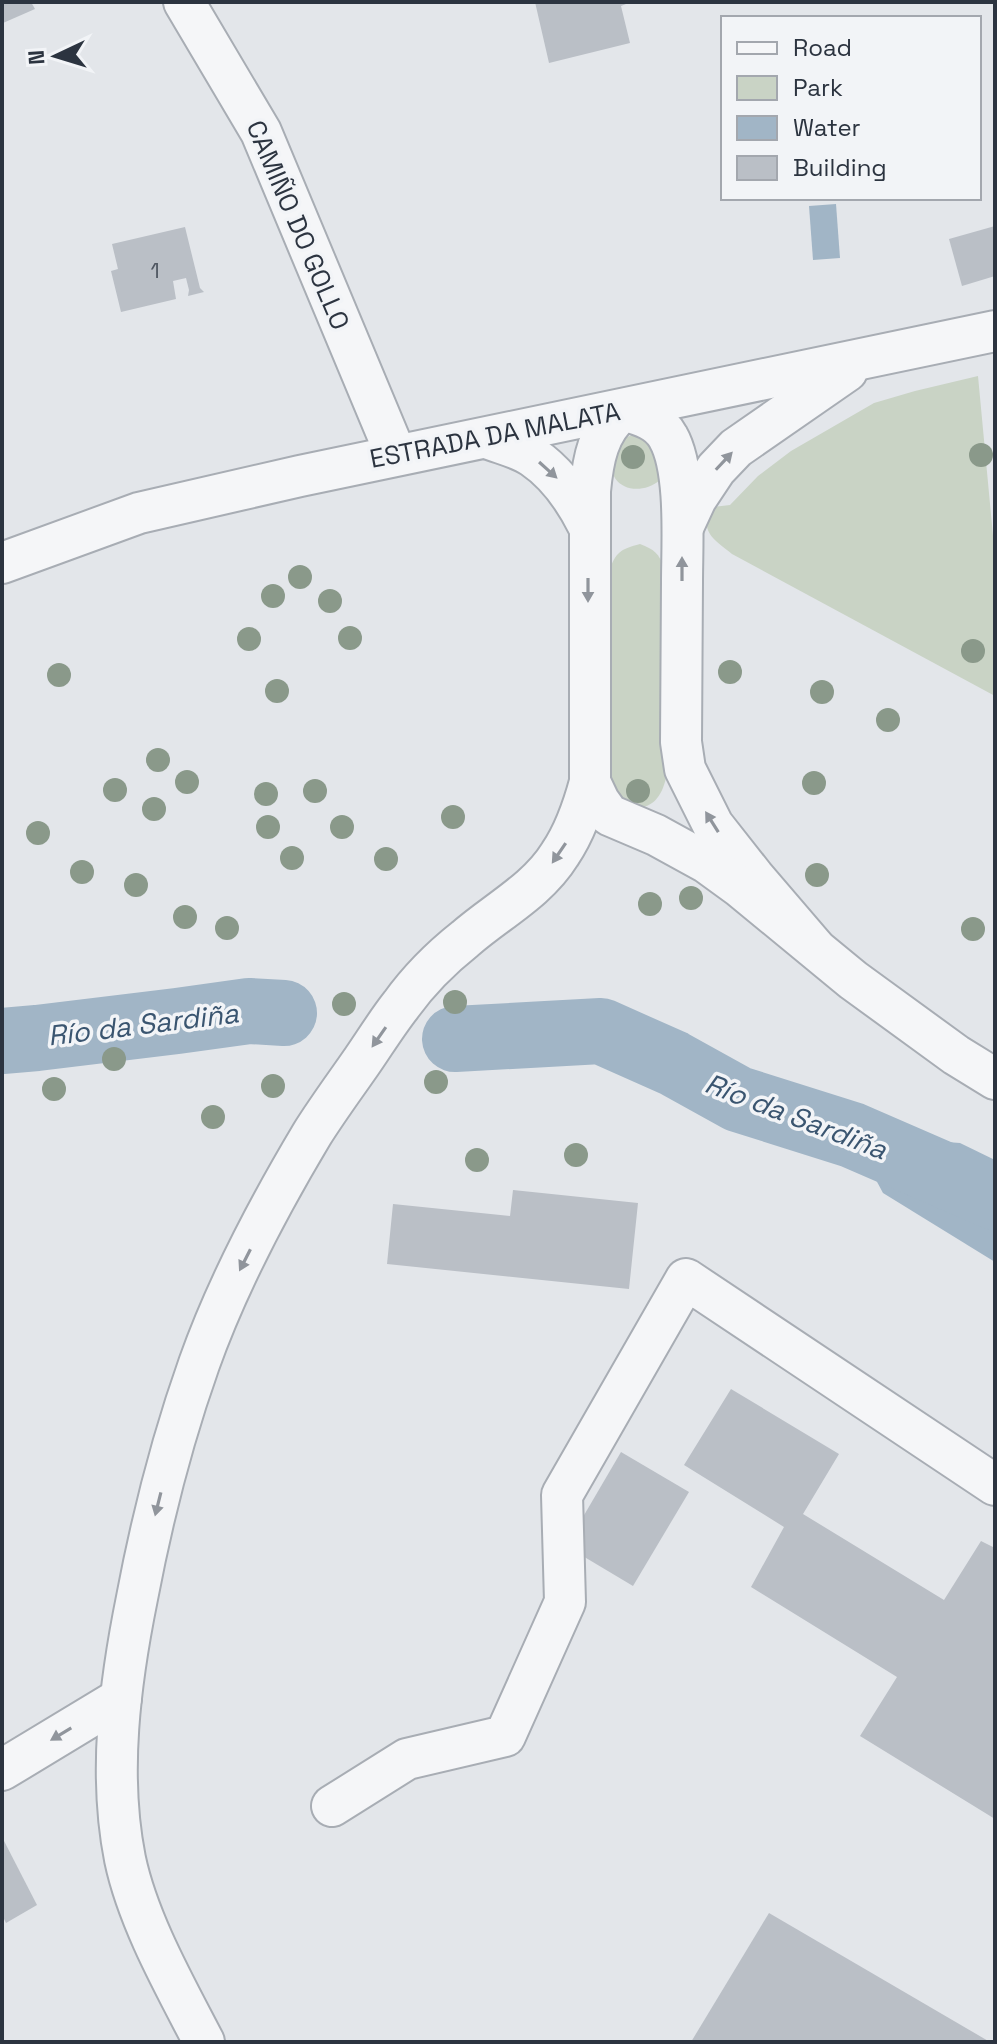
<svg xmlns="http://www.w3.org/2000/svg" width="997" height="2044" font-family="'Space Grotesk',sans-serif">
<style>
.green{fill:#c9d3c5}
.water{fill:#a1b5c6}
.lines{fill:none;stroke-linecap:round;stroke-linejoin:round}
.river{stroke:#a1b5c6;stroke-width:66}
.building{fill:#babfc6}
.minor-casing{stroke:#a8adb4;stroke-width:44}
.minor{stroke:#f5f6f8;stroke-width:40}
.tree{fill:#8a998a}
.oneway{fill:#90959c}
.labels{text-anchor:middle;stroke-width:7;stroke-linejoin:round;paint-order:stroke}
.number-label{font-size:22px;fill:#505762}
.street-label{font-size:26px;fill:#2c3440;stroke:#f2f4f7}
.water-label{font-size:28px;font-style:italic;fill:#3a5570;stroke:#f2f4f7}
</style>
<rect width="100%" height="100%" fill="#e3e6ea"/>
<g class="green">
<path d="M978,376L995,557V696L732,554C715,540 697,531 713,507L730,505L758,476L791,451L874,403L915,391Z"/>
<path d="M637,434L654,439L660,480C636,500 601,484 615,453C620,441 623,437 637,434Z"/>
<path d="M640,544C654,549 659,554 664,567L666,778C661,798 653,808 631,809L614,790L610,776L609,572C615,552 621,549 640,544Z"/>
</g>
<g class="water">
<polygon points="836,204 840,258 813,260 809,206"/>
<polygon points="852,1135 960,1143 995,1160 995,1262 883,1193"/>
</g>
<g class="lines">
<g class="river">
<polyline points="455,1039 601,1031 673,1063 738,1099 852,1135 995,1197"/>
<polyline points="2,1041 37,1038 177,1021 249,1011 284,1013"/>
</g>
</g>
<g class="building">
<polygon points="2,2 31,2 35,9 3,23"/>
<polygon points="535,2 631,2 621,6 630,43 549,63"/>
<polygon points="995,226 995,276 962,286 949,239"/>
<polygon points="185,227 200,288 204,292 188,296 189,290 186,278 173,281 176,299 121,312 111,271 118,269 112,244"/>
<polygon points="513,1190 638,1203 629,1289 387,1264 393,1204 510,1216"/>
<polygon points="731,1389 839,1454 803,1514 944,1600 981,1541 995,1548 995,1819 860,1736 897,1677 751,1587 784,1527 684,1465"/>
<polygon points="621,1452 689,1492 633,1586 566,1546"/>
<polygon points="2,1837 37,1905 6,1923 2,1915"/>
<polygon points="769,1913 990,2042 691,2042"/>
</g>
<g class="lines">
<g class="minor-casing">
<g id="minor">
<polyline points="184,2 261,132 396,455"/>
<path d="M623,410C640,415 659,420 668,437C687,470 682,544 682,582C682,635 681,689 681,742L685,769L713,825L754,877L814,947"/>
<path d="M487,438C502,444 520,448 533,457C558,474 575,499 588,525"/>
<polyline points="683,527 696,499 716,469 736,448 847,371"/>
<polyline points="2,563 139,513 300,476 995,331"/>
<polyline points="590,782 599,801 609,815 656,835 707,863 740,887 853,980 956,1055 995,1079"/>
<polyline points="2,1770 121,1698"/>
<polyline points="332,1806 407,1759 505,1736 565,1602 562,1495 686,1279 995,1485"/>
<path d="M204,2042C175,1986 138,1921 125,1859C108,1774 120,1682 137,1598C152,1519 172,1440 199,1364C227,1285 269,1206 312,1134C327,1110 344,1087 360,1064C374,1044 386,1024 401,1005C419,980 441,958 465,939C497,911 537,891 560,854C575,832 583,808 590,782V491C593,459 598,431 623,410"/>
</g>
</g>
<use href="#minor" class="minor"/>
</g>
<g class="tree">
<circle cx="981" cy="455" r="12"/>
<circle cx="633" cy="457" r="12"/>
<circle cx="300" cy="577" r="12"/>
<circle cx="273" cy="596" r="12"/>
<circle cx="330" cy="601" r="12"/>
<circle cx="350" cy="638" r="12"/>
<circle cx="249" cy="639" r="12"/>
<circle cx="973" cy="651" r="12"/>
<circle cx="730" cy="672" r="12"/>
<circle cx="59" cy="675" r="12"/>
<circle cx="277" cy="691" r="12"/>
<circle cx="822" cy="692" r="12"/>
<circle cx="888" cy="720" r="12"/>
<circle cx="158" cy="760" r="12"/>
<circle cx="187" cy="782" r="12"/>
<circle cx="814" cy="783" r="12"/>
<circle cx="115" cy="790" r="12"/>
<circle cx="315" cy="791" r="12"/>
<circle cx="638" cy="791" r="12"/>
<circle cx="266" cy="794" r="12"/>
<circle cx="154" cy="809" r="12"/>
<circle cx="453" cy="817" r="12"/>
<circle cx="268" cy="827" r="12"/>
<circle cx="342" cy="827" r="12"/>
<circle cx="38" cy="833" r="12"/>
<circle cx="292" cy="858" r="12"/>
<circle cx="386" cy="859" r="12"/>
<circle cx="82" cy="872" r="12"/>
<circle cx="817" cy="875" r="12"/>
<circle cx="136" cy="885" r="12"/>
<circle cx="691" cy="898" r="12"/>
<circle cx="650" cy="904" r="12"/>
<circle cx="185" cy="917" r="12"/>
<circle cx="227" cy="928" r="12"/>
<circle cx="973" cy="929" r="12"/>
<circle cx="455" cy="1002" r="12"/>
<circle cx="344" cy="1004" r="12"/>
<circle cx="114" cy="1059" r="12"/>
<circle cx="436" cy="1082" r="12"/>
<circle cx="273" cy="1086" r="12"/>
<circle cx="54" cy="1089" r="12"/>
<circle cx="213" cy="1117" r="12"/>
<circle cx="576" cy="1155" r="12"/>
<circle cx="477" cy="1160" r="12"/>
</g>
<defs><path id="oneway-solid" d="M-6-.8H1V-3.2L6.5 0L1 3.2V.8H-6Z" transform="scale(2)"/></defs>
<g class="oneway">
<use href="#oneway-solid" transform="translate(724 461) rotate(-47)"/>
<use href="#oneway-solid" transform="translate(548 470) rotate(42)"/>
<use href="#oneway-solid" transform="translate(682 569) rotate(-90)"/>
<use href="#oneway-solid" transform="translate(588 590) rotate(90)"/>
<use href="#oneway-solid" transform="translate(712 822) rotate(-122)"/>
<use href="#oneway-solid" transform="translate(559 853) rotate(124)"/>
<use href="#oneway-solid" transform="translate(379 1037) rotate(125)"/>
<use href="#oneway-solid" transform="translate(245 1260) rotate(117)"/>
<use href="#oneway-solid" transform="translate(158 1504) rotate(104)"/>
<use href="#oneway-solid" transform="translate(61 1734) rotate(149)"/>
</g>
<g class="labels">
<g class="number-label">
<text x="155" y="278">1</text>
</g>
<g class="street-label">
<text transform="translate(298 225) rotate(67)" y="9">CAMIÑO DO GOLLO</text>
<text transform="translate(495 435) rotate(-11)" y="9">ESTRADA DA MALATA</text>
</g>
<g class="water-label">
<text transform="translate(143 1024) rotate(-7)" y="10">Río da Sardiña</text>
<text transform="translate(796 1116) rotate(21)" y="10">Río da Sardiña</text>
</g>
</g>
<rect width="997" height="2044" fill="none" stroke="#2c3440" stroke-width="8"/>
<rect x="721" y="16" width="260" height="184" fill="#f2f4f7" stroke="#a3a7ae" stroke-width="2"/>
<rect x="737" y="42" width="40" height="12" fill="#f5f6f8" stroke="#a3a7ae" stroke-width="2"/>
<text x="793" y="56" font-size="24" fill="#2c3440">Road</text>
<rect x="737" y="76" width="40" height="24" fill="#c9d3c5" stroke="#a3a7ae" stroke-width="2"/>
<text x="793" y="96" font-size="24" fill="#2c3440">Park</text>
<rect x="737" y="116" width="40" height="24" fill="#a1b5c6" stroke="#a3a7ae" stroke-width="2"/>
<text x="793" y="136" font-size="24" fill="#2c3440">Water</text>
<rect x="737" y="156" width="40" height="24" fill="#babfc6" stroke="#a3a7ae" stroke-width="2"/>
<text x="793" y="176" font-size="24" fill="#2c3440">Building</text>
<g transform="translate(56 56) rotate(266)" stroke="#f2f4f7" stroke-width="6" paint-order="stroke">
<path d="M0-6L14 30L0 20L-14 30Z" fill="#2c3440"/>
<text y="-12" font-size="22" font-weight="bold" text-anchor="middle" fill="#2c3440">N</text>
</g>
</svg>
